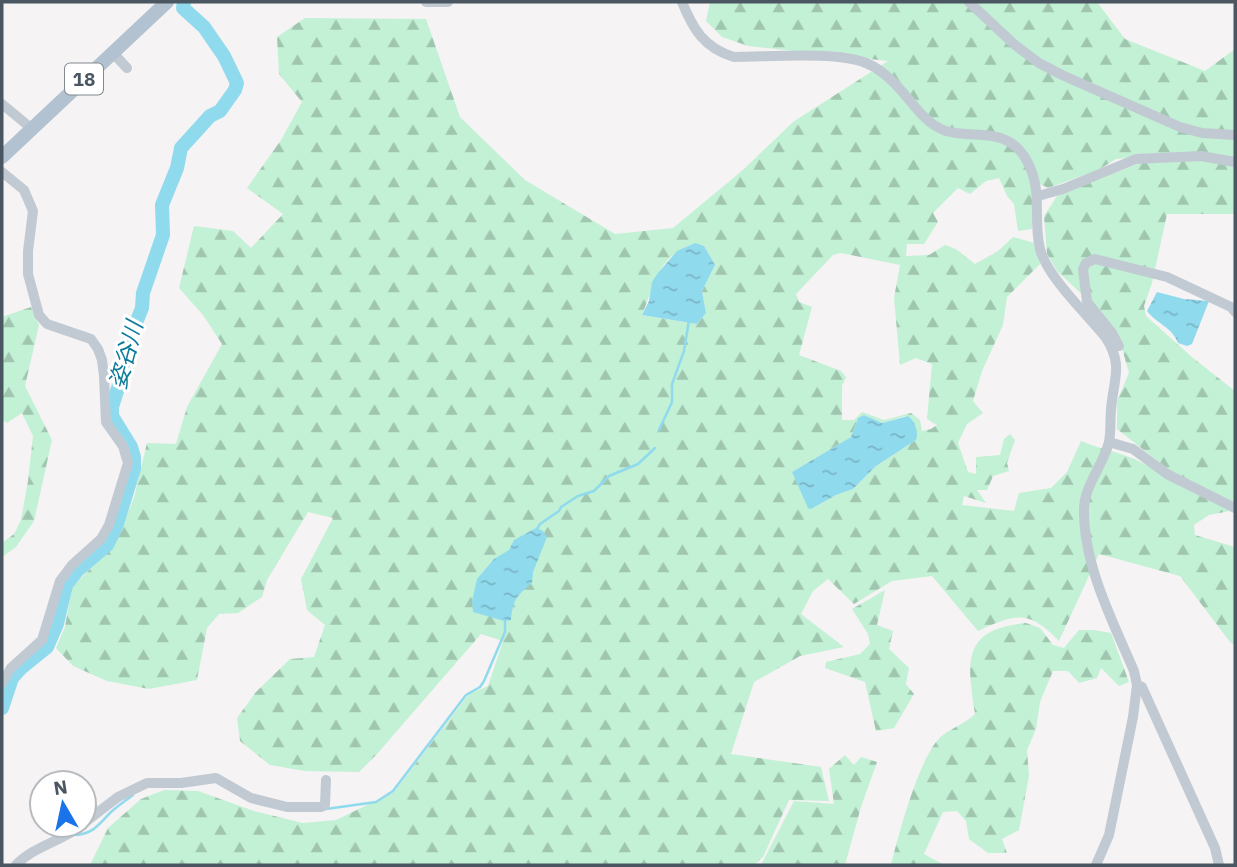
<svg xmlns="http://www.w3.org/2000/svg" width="1237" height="867" font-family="'IBM Plex Sans','Noto Sans JP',sans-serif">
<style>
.forest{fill:url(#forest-firs);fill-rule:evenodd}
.water{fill:url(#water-ripples)}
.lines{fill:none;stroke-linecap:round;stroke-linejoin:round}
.stream{stroke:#90daee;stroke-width:2.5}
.river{stroke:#90daee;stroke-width:14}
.minor{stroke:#c1cad2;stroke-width:10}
.major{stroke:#b3c2d1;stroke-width:14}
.labels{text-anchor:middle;stroke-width:6;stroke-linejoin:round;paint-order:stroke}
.shield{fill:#fff;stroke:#808990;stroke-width:2}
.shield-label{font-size:19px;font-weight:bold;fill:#4a5661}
.water-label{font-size:23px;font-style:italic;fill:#0c7c9b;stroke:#fff}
</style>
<defs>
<pattern id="forest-firs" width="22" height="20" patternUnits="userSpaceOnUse" patternTransform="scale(1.75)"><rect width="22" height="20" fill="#c3f1d5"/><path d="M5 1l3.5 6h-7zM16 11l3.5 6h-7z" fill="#a0c6b0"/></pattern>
<pattern id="water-ripples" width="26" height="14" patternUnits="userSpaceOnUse" patternTransform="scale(1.75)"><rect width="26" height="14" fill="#90daee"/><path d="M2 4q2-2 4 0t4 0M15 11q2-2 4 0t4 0" fill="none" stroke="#78b4c4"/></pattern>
</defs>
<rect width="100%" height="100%" fill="#f5f3f3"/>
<g class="forest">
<path d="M710,2H1097L1125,39L1205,71L1235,49V214H1167L1152,283L1144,306L1146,316L1193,358L1235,391V510L1209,515L1194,525L1195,535L1235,547V646L1230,642L1180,576L1099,554L1059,641C1028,609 1016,614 978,631L932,576L892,581L854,604L828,579L813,591L801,614L844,647L800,656L754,682L731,754L821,767L829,801L789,800L763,857L754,865H90L108,828L141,799L164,790L198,791L254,811L303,823L336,820L394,792L469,694L488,686L503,641L481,634L377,754L359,772L305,771L270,765L240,741L237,718L256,692L290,659L314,657L325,625L307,610L301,579L333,518L308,512L267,580L262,597L238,613L219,614L207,628L197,680L149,689L107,681L73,666L56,648L65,627L72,587L114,545L134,498L147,443L176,444L187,407L222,344L203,315L179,288L194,226L233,231L251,248L283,214L247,188L281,140L302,102L279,74L277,37L305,18L426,19L460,117L525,180L615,234L673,228L743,170L793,122L888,61L748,46L722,37L706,21ZM1141,157L1140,163L1057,196L1044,216L1047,254L1057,271L1103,314L1122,348L1129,373L1117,401V429L1173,473L1164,475C1151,467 1138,460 1124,455C1109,450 1095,447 1081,441L1067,472L1051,488L1019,493L1014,511L962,505L964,496L986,503L977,490H987L993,476L1009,471L1007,463L1015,440L1010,434L1004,439L1000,455L976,457V474L968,472L958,443L967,424L983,413L973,401L982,371L1003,325L1007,297L1040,264L1034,243L1013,237L998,251L975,264L956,249L945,245L929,255L906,256L907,244H924L938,222L933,213L958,188L970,194L986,181L999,178L1007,196L1014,204L1018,231L1032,229V184H1040L1048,188L1098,170L1116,159ZM695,243L715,265L702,291L706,313L697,324L642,315C656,282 656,258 695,243ZM841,253L900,265L894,298L900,365L916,358L932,364L927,419L937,425L931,429L922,431L920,420L911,413L884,420L862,412L854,420H842V386L846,377L841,371L799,355L812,307L799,302L796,294L833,255ZM864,415L882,423L905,416L916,440L876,466L853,489L836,495L811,509L792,472L851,437L858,418Z"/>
<polygon points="31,307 39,325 25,386 52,440 34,521 16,547 2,557 2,543 14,534 21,520 28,481 33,436 22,413 7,423 2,420 2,317"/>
<polygon points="885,590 877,625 893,631 889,649 909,668 906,684 914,694 894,728 876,731 865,682 825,668 826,662 860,654 870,644 868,634 852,609"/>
<path d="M1026,623L1040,628L1053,645L1064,648L1079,630H1093L1111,633L1129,682L1119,686L1101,668L1097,678L1079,683L1068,671H1053L1040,702L1036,729L1027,750L1029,776L1019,830L1002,839L1007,853H988L969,839L966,821L957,811L943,812L924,854L944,865H891C898,837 920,752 943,735C954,727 964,724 975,714C967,662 961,629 1026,623Z"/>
<polygon points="845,755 854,765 861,757 877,762 861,807 845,865 761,865 794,801 834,804 829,769"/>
</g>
<g class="water">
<polygon points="695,243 704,246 715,265 702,291 706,313 697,324 642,315 649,301 652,282 658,273 677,251"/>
<path d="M1157,292L1184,299L1209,301L1192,344L1187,346L1178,343C1172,327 1157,324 1147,311Z"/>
<path d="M864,415L882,423L908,416C915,421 919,432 916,440L876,466L853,489L836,495L811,509L808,508L792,472L851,437L858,418Z"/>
<path d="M536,528L543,531L547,537L533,572L532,583C517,596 513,599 511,620L504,621L473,612L472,601L477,579L494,559L509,550L514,540Z"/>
</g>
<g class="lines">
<g class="stream">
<polyline points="659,430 672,402 672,384 684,351 689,320"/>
<polyline points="537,529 540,524 559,511 561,507 578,496 594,491 609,476 638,464 655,448"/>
<polyline points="326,809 376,802 393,791 466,695 480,687 484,681 505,632 505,620"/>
<path d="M77,835C94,833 99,824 110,813C117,806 125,801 133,795"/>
</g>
<polyline class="river" points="2,708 12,678 21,668 47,647 57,624 66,585 78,570 107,545 116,527 134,469 134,457 131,447 112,416 112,407 122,375 123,355 142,308 143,293 163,235 162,205 177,168 181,148 210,116 220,111 235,90 237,83 224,56 204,27 183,8 184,2"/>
<g class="minor">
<polyline points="426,2 448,2"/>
<path d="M682,2C693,29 704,48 734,57C769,57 836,51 866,63C876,67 885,74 892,81C910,97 922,123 946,131C974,139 1005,127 1024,156C1045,189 1032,216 1040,249C1047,277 1087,314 1106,338C1124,366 1113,380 1111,410C1110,420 1111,432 1109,442C1103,466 1083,487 1084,512C1084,566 1113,622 1134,671L1137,685L1133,717L1109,835L1096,865"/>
<polyline points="969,2 1015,45 1039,63 1062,75 1180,127 1202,133 1235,135"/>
<polyline points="113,53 127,68"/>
<polyline points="2,104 31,128"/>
<polyline points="2,172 24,190 33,211 28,251 28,274 39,315 47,324 91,339 98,349 102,360 104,376 106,422 123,446 128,463 109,525 101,539 72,565 60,581 42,640 11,668 2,683"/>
<polyline points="1038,196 1063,189 1136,159 1201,156 1235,162"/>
<polyline points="1119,346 1112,333 1087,302 1083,269 1086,263 1095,259 1167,277 1231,307 1235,312"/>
<polyline points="1109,442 1133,449 1167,474 1235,508"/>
<polyline points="1137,685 1142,687 1215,848 1219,865"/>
<polyline points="84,823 118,797 147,783 181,783 216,778 251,798 287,807 321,807 325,805 326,780"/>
<path d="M16,865C34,846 62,841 82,825"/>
</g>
<polyline class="major" points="2,157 167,2"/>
</g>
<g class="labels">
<rect class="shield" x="65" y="63.5" width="38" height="31" rx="5"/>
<g class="shield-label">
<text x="84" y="86">18</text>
</g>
<g class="water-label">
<text transform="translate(126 355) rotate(-75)" y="8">姿谷川</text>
</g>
</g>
<rect width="1237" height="867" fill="none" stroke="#4a5661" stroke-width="7"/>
<g transform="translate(63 804) rotate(351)"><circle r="33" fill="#ffffff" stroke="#b7bbc0" stroke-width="2"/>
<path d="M0-5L12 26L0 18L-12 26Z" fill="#1a73e8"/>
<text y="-10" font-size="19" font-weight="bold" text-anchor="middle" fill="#4a5661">N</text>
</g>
</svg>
